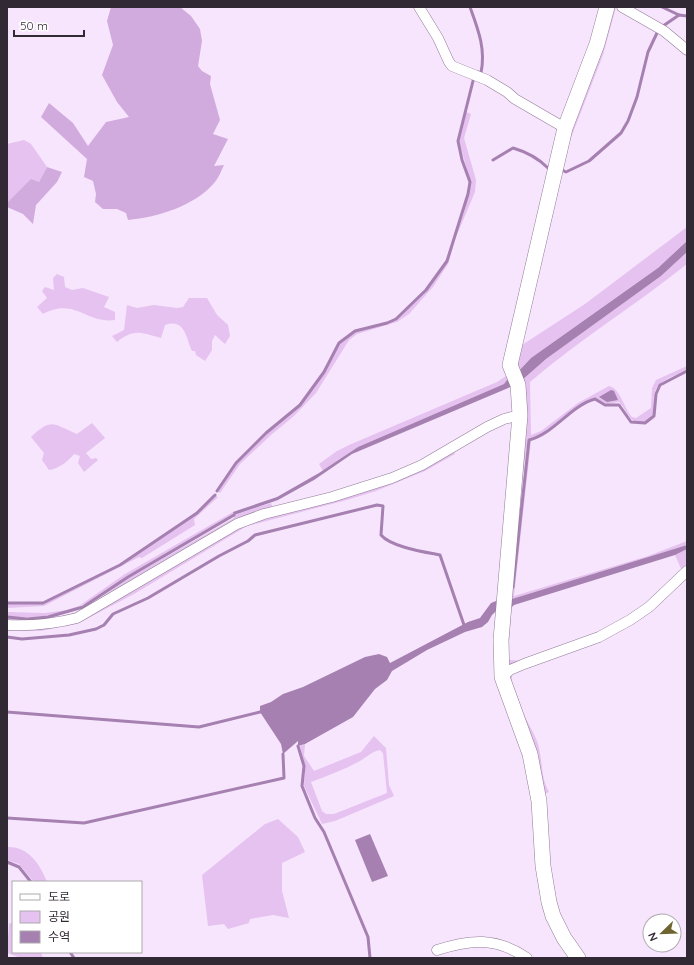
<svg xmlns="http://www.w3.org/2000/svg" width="694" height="965" font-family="Quicksand,'Noto Sans KR',sans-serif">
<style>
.green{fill:#e5c2ef;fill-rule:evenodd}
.forest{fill:#d1abdd}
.water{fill:#a580b0}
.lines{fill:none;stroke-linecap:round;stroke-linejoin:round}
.stream{stroke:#a580b0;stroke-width:3}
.street-casing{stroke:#907c96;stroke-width:11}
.secondary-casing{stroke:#907c96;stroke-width:16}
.street{stroke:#fff;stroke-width:10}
.secondary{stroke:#fff;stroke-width:15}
</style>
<rect width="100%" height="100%" fill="#f7e5fd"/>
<g class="green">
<polygon points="611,7 616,7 603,55 569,143 522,345 585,304 687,227 687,241 658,268 531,358 517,373 516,367 557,169"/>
<polygon points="466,112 471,114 464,138 476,180 475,192 456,237 448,264 433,287 409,314 397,322 357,334 349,340 316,393 294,416 271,435 240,464 220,493 218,492 236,463 267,433 300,405 325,372 340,344 355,332 396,320 426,290 448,261 465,209 470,182 459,140"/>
<polygon points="24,140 31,144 47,167 39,182 7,203 7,144"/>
<path d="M687,252V264C636,305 580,339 530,382L531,435L541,431L578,403L609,386C621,389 624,409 632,417L636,418L651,408L652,388L656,380L687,366V369C675,377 656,379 654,396C653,403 655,409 653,415C634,436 629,412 619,402L607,404L594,398L580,405L542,434L528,439L520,494L508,656L509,660L525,661L505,665L521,381L546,359L661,276Z"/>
<path d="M57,274L64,277L65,287L72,290L83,288L109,297L104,307L115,312V320C85,324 76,297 43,314L37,307L47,298L42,291L45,287L54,290L53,278Z"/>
<path d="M189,298H207L217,315L228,325L230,336L225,344L215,335L212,341V350L205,361L196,355L195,351H192C186,338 185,318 165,325L161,338C141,333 135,328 117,342L112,336L124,330L127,305L137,308L154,305L177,308L183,307Z"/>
<polygon points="509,374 510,376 504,384 358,447 323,471 319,464 337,451 349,445 497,382"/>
<path d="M92,423L105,438L86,453L91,459L96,458L98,460L84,472L78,463L80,456L74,454C68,461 59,469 49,470L42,460L44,453L31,437C52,417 53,424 77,434Z"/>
<polygon points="530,441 531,441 514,596 648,556 687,541 687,545 512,599"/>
<polygon points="454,451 455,454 425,471 376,491 347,500 247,526 134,594 77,624 40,631 7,631 7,626 58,626 243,524 318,505"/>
<polygon points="216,496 218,497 194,519 195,525 142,558 139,557 44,606 7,608 7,604 44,604 121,566 196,515"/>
<polygon points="271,503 273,509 114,595 68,617 38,622 7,621 7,618 30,620 66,615 83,610 129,578 234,518 234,515"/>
<path d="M233,512L234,514C200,534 167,553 133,573C123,578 115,586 106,592C73,613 45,620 7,616V612L45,613L67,610L79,606L125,574Z"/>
<polygon points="687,549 687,566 682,571 675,555"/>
<path d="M512,675C510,698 529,720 537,741C543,757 540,777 549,792L541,795L506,676Z"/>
<path d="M374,736L386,748L389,785L394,796L335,821L322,824L304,786L305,766L300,746L305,744L304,756L314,771L361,752ZM380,750L383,753L387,793L334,814H326L322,811L311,782C327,776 343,770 358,762C366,758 372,751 380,750Z"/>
<polygon points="278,819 298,837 305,852 282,863 282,891 289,918 273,915 250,919 249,923 228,929 224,924 208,926 202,875 265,824"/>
<path d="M7,847C28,846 40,864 47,882H34L19,864L7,860Z"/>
<polygon points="13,922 13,952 41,952 43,958 21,958 7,953 9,924"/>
</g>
<g class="forest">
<path d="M111,7H180L191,16L200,29L202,41L198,66L202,71L211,76L210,84L220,120L213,134L228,139L214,166L224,165C221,171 219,177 215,182C195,206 158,217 128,220L126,213L117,209H103L95,202L96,194L93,181L84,177L87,159L41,117L49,103L73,123L88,146L106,122L129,117L117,102L102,75L113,45L107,21Z"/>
<polygon points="47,167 62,172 57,182 36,205 33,224 23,214 7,207 7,203 31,179 39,182"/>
</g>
<g class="water">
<polygon points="687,241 687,252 661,276 546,359 521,381 517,373 531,358 658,268"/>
<polygon points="510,376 513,386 352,454 314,480 278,500 234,515 233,512 277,497 319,473 358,447 504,384"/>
<polygon points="611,390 614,391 618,400 607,402 599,397"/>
<polygon points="687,545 687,549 675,555 514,605 510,609 512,599"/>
<polygon points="501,599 498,609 492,615 488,622 482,627 465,632 427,650 392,671 387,680 375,689 353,717 305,744 298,746 298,741 283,754 281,744 260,712 260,706 271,702 283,694 303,687 365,657 379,654 387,657 390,663 468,622 480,618 491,603"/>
<polygon points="370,834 388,876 372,882 355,840"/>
</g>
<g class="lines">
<g class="stream">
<path d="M470,7C478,29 486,49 481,73L478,72"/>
<polyline points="662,7 679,15"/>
<polyline points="663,26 679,15 687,16"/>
<path d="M493,160L513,148C527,152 538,158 548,168"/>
<polyline points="560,169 566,172 589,161 621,133 628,121 637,97 648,52 657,33"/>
<polyline points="217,491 236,463 266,433 300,405 324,372 339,343 355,331 387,323 396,319 426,290 447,261 468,194 470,182 462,160 458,141 473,81"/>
<path d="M513,587L529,440C555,433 570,406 595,399L605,405H619L631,422L645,423L654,416L656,394L660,385L687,371"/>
<polyline points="7,603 43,603 120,565 197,513 215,495"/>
<polyline points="7,617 27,619 48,617 83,607 128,577 234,515"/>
<path d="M7,637L22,639L69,635L96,629L104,625L113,614L148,598L219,556L248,541L255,535L377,505L383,506L381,535C391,547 425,552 440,555L464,625"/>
<polyline points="7,712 199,727 260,712"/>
<polyline points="298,746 304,766 302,786 315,818 324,832 368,937 370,958"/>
<polyline points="7,818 84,823 284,778 283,754"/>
<polyline points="7,862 19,867 31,882"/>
<polyline points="70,952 74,958"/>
</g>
<g class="street-casing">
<g id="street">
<polyline points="419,7 438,38 449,62 452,66 487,80 507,92 515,99 565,128"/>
<polyline points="622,7 664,31 687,50"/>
<path d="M7,625C31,626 54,624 77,618L237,524L264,514L332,497L392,478L422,465L487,427L504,419L520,415"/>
<polyline points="502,677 510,670 524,664 599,637 630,620 649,607 687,571"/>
<path d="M437,950C471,939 496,937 527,958"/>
</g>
</g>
<g class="secondary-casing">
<polyline id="secondary" points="578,958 564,938 553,916 549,902 543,866 539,801 530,754 502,677 501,640 520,415 518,385 510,365 565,128 597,44 607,7"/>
</g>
<use href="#street" class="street"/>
<use href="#secondary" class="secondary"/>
</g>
<rect width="694" height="965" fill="none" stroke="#312934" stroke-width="16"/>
<rect x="12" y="881" width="130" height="72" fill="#ffffff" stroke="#ada9ae"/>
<rect x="20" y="894" width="20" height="6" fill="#ffffff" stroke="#ada9ae"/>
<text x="48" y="901" font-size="12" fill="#312934">도로</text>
<rect x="20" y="911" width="20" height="12" fill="#e5c2ef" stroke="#ada9ae"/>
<text x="48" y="921" font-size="12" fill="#312934">공원</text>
<rect x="20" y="931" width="20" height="12" fill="#a580b0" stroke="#ada9ae"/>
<text x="48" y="941" font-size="12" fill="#312934">수역</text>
<g transform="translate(662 933) rotate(247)"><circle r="19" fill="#ffffff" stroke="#ada9ae"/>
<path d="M0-3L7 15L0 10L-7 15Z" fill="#6f6330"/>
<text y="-6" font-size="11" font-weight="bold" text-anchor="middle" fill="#312934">N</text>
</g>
<path d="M14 30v6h70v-6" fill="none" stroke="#312934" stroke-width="2"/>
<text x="20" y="30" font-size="12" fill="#312934" stroke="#ffffff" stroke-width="3" paint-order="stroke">50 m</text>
</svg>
